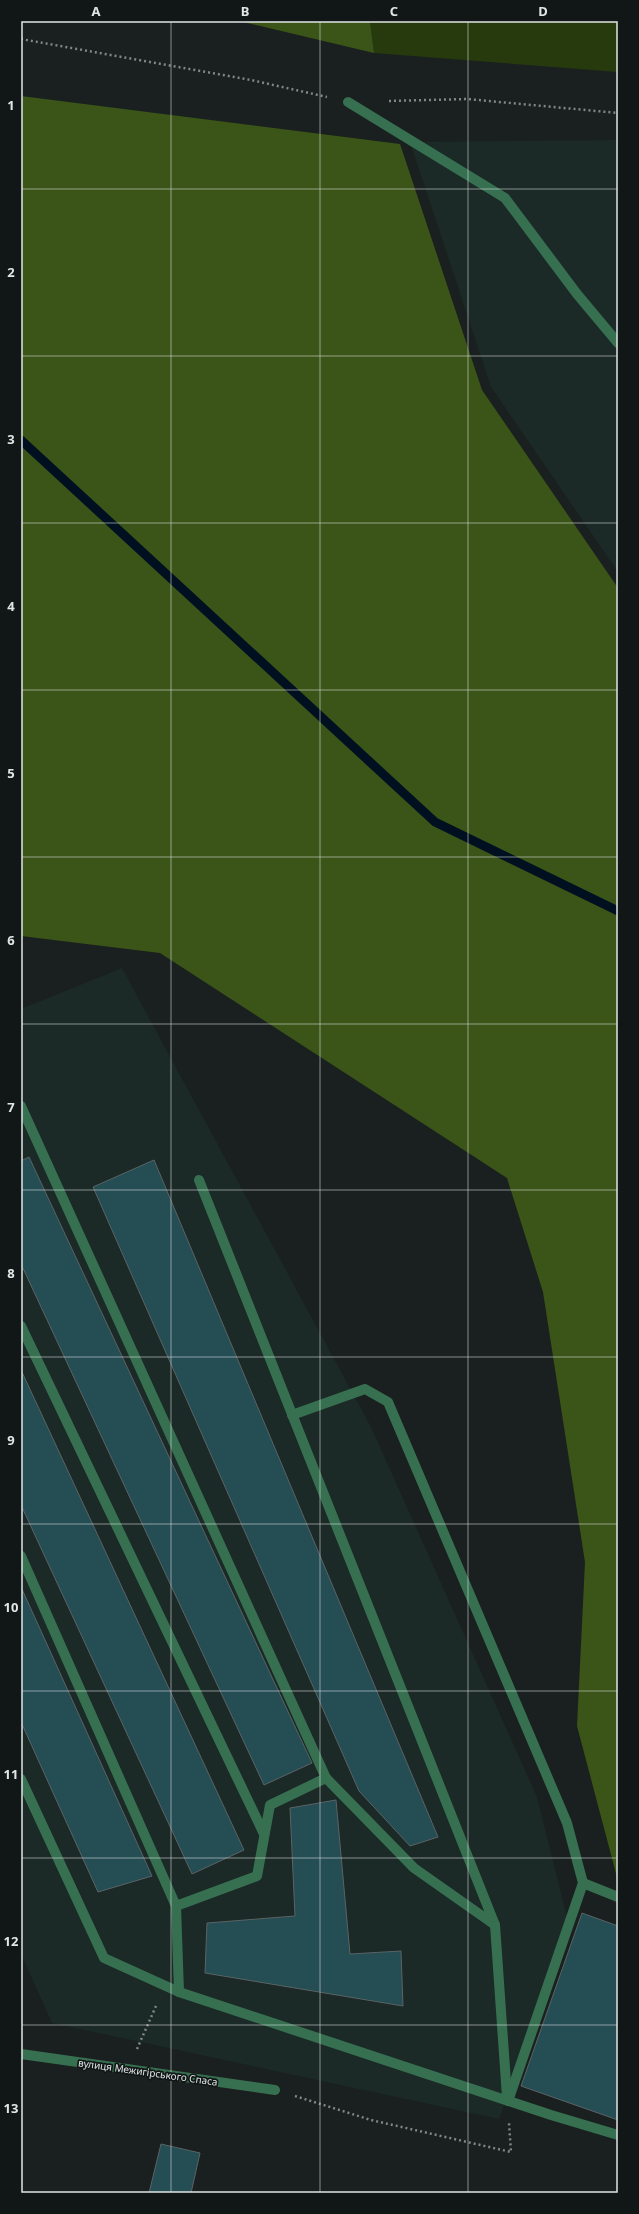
<svg xmlns="http://www.w3.org/2000/svg" width="639" height="2214" font-family="'Noto Sans',sans-serif">
<style>
.built{fill:#1b2927}
.green{fill:#273a0d}
.forest{fill:#3a5517}
.lines{fill:none;stroke-linecap:round;stroke-linejoin:round}
.stream{stroke:#001020;stroke-width:9}
.building{fill:#244d54;stroke:#5b6365}
.path{stroke:#828786;stroke-width:2.5;stroke-dasharray:2 3;stroke-linecap:butt}
.minor{stroke:#377050;stroke-width:10}
.grid{fill:none;stroke:#e1e5e5;stroke-width:1;stroke-opacity:0.55}
.labels{text-anchor:middle;stroke-width:3.5;stroke-linejoin:round;paint-order:stroke}
.street-label{font-size:10px;fill:#e1e5e5;stroke:#111716}
.neatline{fill:none;stroke:#e1e5e5;stroke-width:1.5}
.grid-label{font-size:13px;text-anchor:middle;font-weight:bold;fill:#e1e5e5}
</style>
<rect width="100%" height="100%" fill="#1a201f"/>
<g class="built">
<polygon points="618,140 618,572 491,387 410,142"/>
<polygon points="122,968 371,1427 537,1797 569,1925 499,2119 52,2023 21,1954 21,1009"/>
</g>
<polygon class="green" points="370,21 618,21 618,72 374,53"/>
<g class="forest">
<polygon points="239,21 370,21 374,53"/>
<polygon points="21,96 400,144 482,390 618,588 618,1881 577,1726 585,1562 543,1292 507,1178 160,953 21,936"/>
</g>
<g class="lines">
<polyline class="stream" points="21,440 435,822 618,911"/>
</g>
<g class="building">
<polygon points="29,1157 312,1763 264,1785 21,1264 21,1161"/>
<polygon points="154,1160 438,1837 410,1846 359,1791 93,1187"/>
<polygon points="21,1370 244,1850 192,1874 21,1505"/>
<polygon points="21,1587 152,1876 98,1892 21,1722"/>
<polygon points="336,1800 350,1954 401,1951 403,2006 205,1973 207,1923 295,1916 290,1808"/>
<polygon points="582,1913 618,1926 618,2120 521,2086"/>
<polygon points="161,2144 200,2153 191,2193 149,2193"/>
</g>
<g class="lines">
<g class="path">
<polyline points="21,39 251,80 327,97"/>
<polyline points="389,101 467,99 618,113"/>
<polyline points="137,2049 156,2006"/>
<polyline points="295,2096 371,2120 511,2152 509,2123"/>
</g>
<g class="minor">
<polyline points="348,102 505,198 577,294 618,343"/>
<polyline points="21,1106 326,1778 270,1805 257,1876 176,1906 179,1992"/>
<polyline points="199,1180 495,1925 414,1868 326,1778"/>
<polyline points="21,1326 264,1834"/>
<polyline points="292,1415 365,1389 388,1402 567,1823 583,1883 508,2101"/>
<polyline points="21,1556 176,1906"/>
<polyline points="21,1779 104,1958 179,1992 551,2115 618,2135"/>
<polyline points="583,1883 618,1897"/>
<polyline points="495,1925 507,2097"/>
<polyline points="21,2054 275,2090"/>
</g>
</g>
<path class="grid" d="M171,21V2193M320,21V2193M468,21V2193M21,189H618M21,356H618M21,523H618M21,690H618M21,857H618M21,1024H618M21,1190H618M21,1357H618M21,1524H618M21,1691H618M21,1858H618M21,2025H618"/>
<g class="labels">
<g class="street-label">
<text transform="translate(148 2072) rotate(8)" y="4">вулиця Межигірського Спаса</text>
</g>
</g>
<rect width="639" height="2214" fill="none" stroke="#111716" stroke-width="44"/>
<rect x="22" y="22" width="595" height="2170" class="neatline"/>
<g class="grid-label">
<text x="96" y="16">A</text>
<text x="245" y="16">B</text>
<text x="394" y="16">C</text>
<text x="543" y="16">D</text>
<text x="11" y="110">1</text>
<text x="11" y="277">2</text>
<text x="11" y="444">3</text>
<text x="11" y="611">4</text>
<text x="11" y="778">5</text>
<text x="11" y="945">6</text>
<text x="11" y="1112">7</text>
<text x="11" y="1278">8</text>
<text x="11" y="1445">9</text>
<text x="11" y="1612">10</text>
<text x="11" y="1779">11</text>
<text x="11" y="1946">12</text>
<text x="11" y="2113">13</text>
</g>
</svg>
